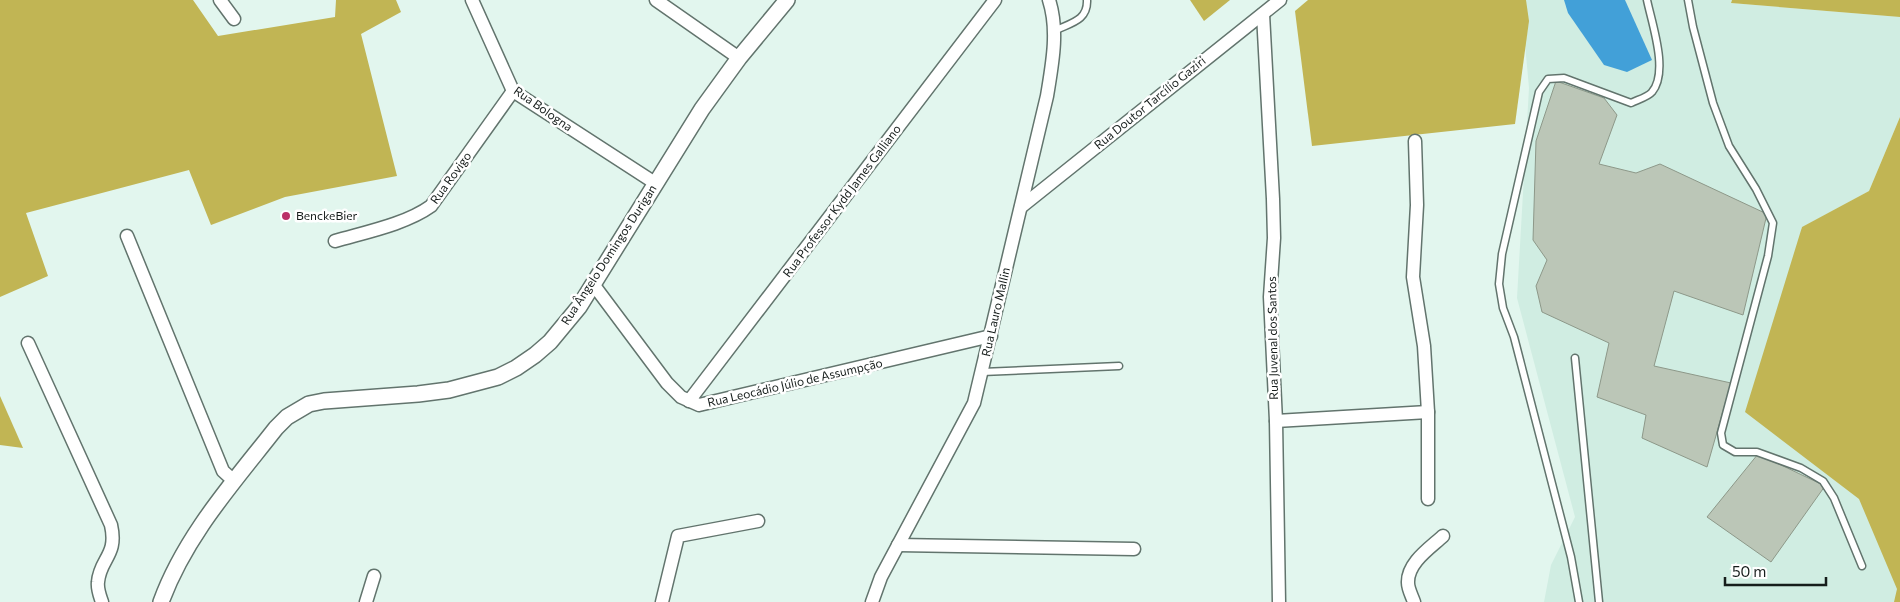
<svg xmlns="http://www.w3.org/2000/svg" width="1900" height="602" font-family="Commissioner,sans-serif">
<style>
.built{fill:#d0ede2}
.forest{fill:#c1b554}
.water{fill:#42a0d8}
.building{fill:#bbc6b7;stroke:#8d9889}
.lines{fill:none;stroke-linecap:round;stroke-linejoin:round}
.service-casing{stroke:#62746d;stroke-width:9}
.minor-casing{stroke:#62746d;stroke-width:15}
.tertiary-casing{stroke:#62746d;stroke-width:18}
.service{stroke:#fff;stroke-width:6}
.minor{stroke:#fff;stroke-width:12}
.tertiary{stroke:#fff;stroke-width:15}
.poi-dot{fill:#bb3068;stroke:#fff;stroke-width:2}
.labels{text-anchor:middle;stroke-width:5;stroke-linejoin:round;paint-order:stroke}
.street-label{font-size:12px;fill:#161d1b;stroke:#fff}
.poi-label{font-size:12px;fill:#161d1b;stroke:#fff;text-anchor:start}
</style>
<rect width="100%" height="100%" fill="#e2f6ee"/>
<polygon class="built" points="1521,0 1732,0 1731,3 1900,17 1900,117 1869,191 1801,228 1900,488 1900,602 1544,602 1551,565 1575,517 1517,298 1529,88"/>
<g class="forest">
<polygon points="0,0 193,0 218,36 335,17 336,0 396,0 401,12 361,34 397,176 285,197 211,225 189,170 26,213 48,276 0,297"/>
<polygon points="1190,0 1230,0 1204,21"/>
<polygon points="1308,0 1526,0 1529,21 1515,124 1312,146 1295,11"/>
<polygon points="1732,0 1900,0 1900,17 1731,3"/>
<polygon points="1900,117 1900,602 1894,602 1897,589 1859,499 1745,412 1802,227 1869,191"/>
<polygon points="0,396 23,448 0,445"/>
</g>
<polygon class="water" points="1564,0 1625,0 1652,60 1627,72 1604,65 1568,13"/>
<g class="building">
<polygon points="1556,81 1604,98 1617,115 1599,164 1636,173 1660,164 1767,214 1743,315 1674,291 1654,366 1731,383 1707,467 1642,438 1646,415 1597,397 1609,343 1542,312 1536,286 1547,260 1533,240 1536,141"/>
<polygon points="1758,454 1825,486 1771,562 1707,517"/>
</g>
<g class="lines">
<g class="service-casing">
<g id="service">
<polyline points="1688,0 1693,27 1713,103 1729,146 1756,189 1773,223 1768,256 1721,433 1723,445 1735,452 1757,452 1801,468 1823,481 1834,498 1862,566"/>
<path d="M1054,31C1070,23 1088,21 1087,0"/>
<polyline points="1575,358 1599,602"/>
<polyline points="982,372 1119,366"/>
<path d="M1579,602L1571,557L1514,337L1503,308L1499,284L1502,254L1539,92L1548,79L1564,78L1631,103C1637,100 1648,97 1652,92C1669,72 1652,24 1647,0"/>
</g>
</g>
<g class="minor-casing">
<g id="minor">
<polyline points="220,0 234,19"/>
<polyline points="472,0 513,91 655,183"/>
<polyline points="656,0 739,58"/>
<polyline points="1263,14 1273,199 1274,238 1270,297 1276,421 1279,602"/>
<polyline points="1415,141 1417,205 1413,277 1424,346 1428,412 1428,499"/>
<polyline points="1021,207 1280,0"/>
<polyline points="127,236 223,471 234,481"/>
<path d="M335,241C366,232 406,224 431,206L513,91"/>
<polyline points="593,284 667,383 681,397 699,405 991,336"/>
<path d="M28,343L111,525C118,556 100,558 98,582C97,589 100,596 102,602"/>
<polyline points="689,401 995,0"/>
<polyline points="1276,421 1428,412"/>
<polyline points="898,545 1134,549"/>
<polyline points="366,602 374,576"/>
<polyline points="662,602 678,536 758,521"/>
<path d="M872,602L881,577L974,403L1047,96C1052,65 1059,31 1049,0"/>
<path d="M1414,602C1412,596 1408,589 1408,583C1407,563 1430,548 1443,536"/>
</g>
</g>
<g class="tertiary-casing">
<path id="tertiary" d="M161,602C185,536 233,483 276,428L287,417L309,404L324,401L418,394L449,390L498,377L516,368L535,355L550,342L579,307L702,109L739,58L787,0"/>
</g>
<use href="#service" class="service"/>
<use href="#minor" class="minor"/>
<use href="#tertiary" class="tertiary"/>
</g>
<circle class="poi-dot" cx="286" cy="216" r="5"/>
<g class="labels">
<g class="street-label">
<text transform="translate(1150 103) rotate(-39)" y="4">Rua Doutor Tarcílio Gaziri</text>
<text transform="translate(543 109) rotate(35)" y="4">Rua Bologna</text>
<text transform="translate(451 178) rotate(-54)" y="4">Rua Rovigo</text>
<text transform="translate(842 201) rotate(-53)" y="4">Rua Professor Kydd James Galliano</text>
<text transform="translate(609 255) rotate(-57)" y="4">Rua Ângelo Domingos Durigan</text>
<text transform="translate(996 312) rotate(-77)" y="4">Rua Lauro Mallin</text>
<text transform="translate(1273 338) rotate(-91)" y="4">Rua Juvenal dos Santos</text>
<text transform="translate(795 383) rotate(-13)" y="4">Rua Leocádio Júlio de Assumpção</text>
</g>
<g class="poi-label">
<text x="296" y="220">BenckeBier</text>
</g>
</g>
<path d="M1725 577v8h101v-8" fill="none" stroke="#161d1b" stroke-width="2.5"/>
<text x="1732" y="577" font-size="15" fill="#161d1b" stroke="#ffffff" stroke-width="4" paint-order="stroke">50 m</text>
</svg>
